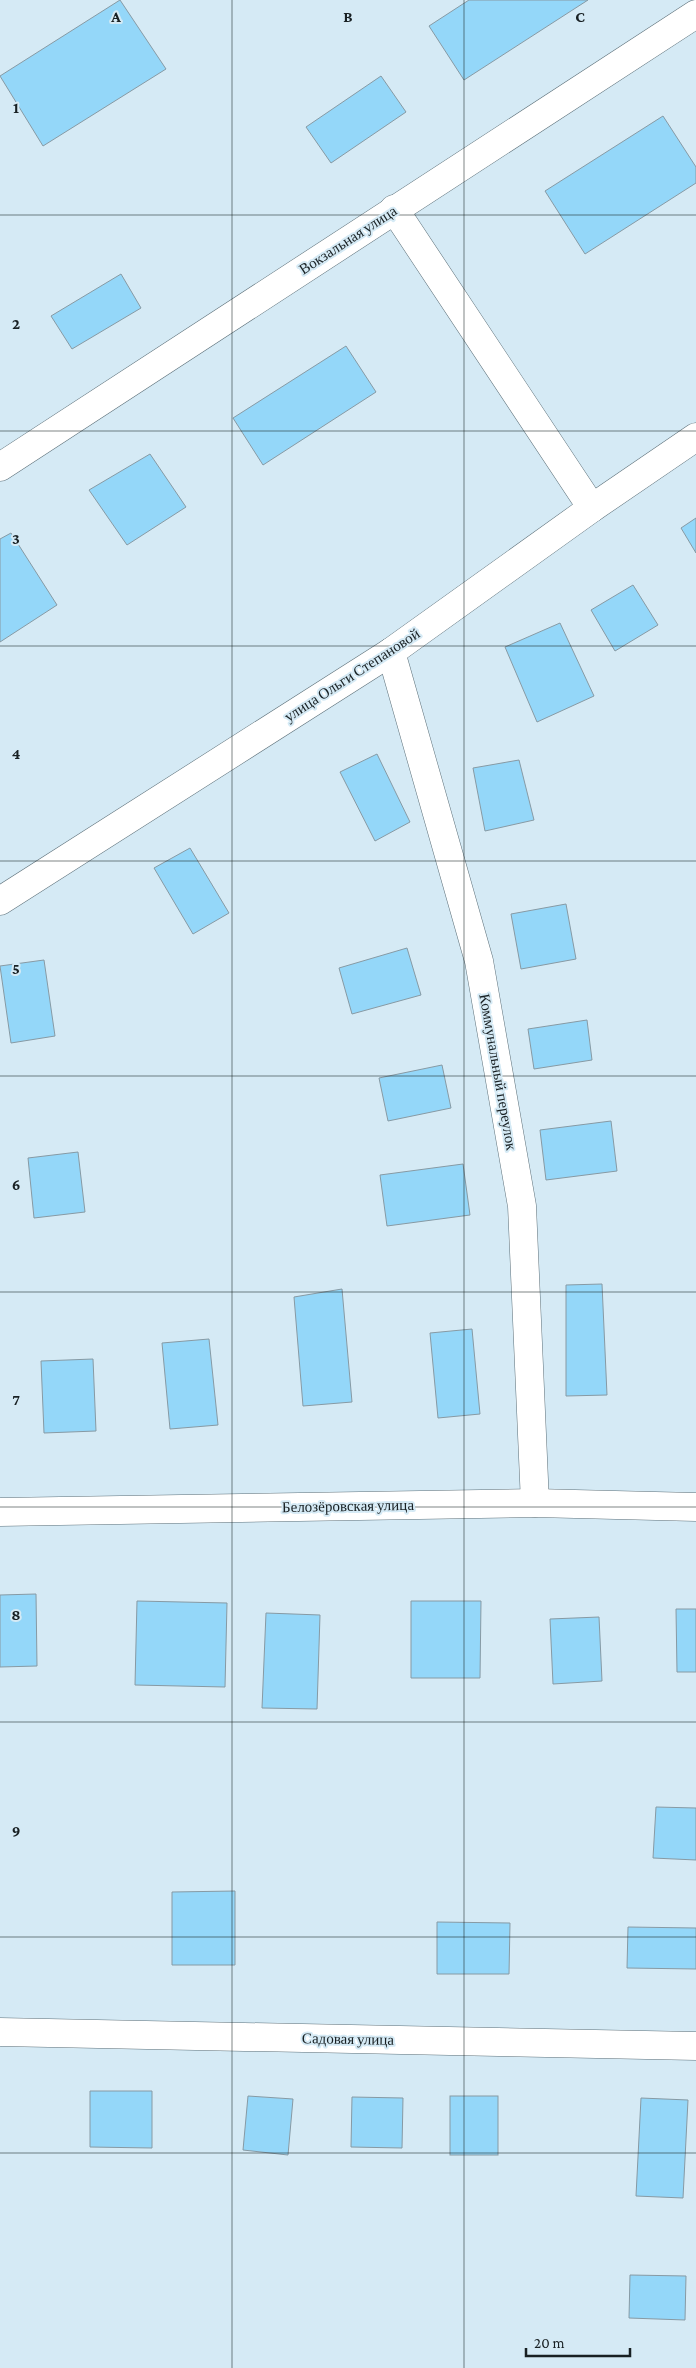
<svg xmlns="http://www.w3.org/2000/svg" width="696" height="2368" font-family="'Crimson Pro',serif">
<style>
.building{fill:#94d7f9;stroke:#879aa4}
.lines{fill:none;stroke-linecap:round;stroke-linejoin:round}
.minor-casing{stroke:#5e717a;stroke-width:29}
.minor{stroke:#fff;stroke-width:28}
.grid{fill:none;stroke:#182023;stroke-width:1;stroke-opacity:0.55}
.labels{text-anchor:middle;stroke-width:4;stroke-linejoin:round;paint-order:stroke}
.street-label{font-size:15px;fill:#182023;stroke:#d5eaf5}
.grid-label{font-size:16px;text-anchor:middle;font-weight:bold;fill:#182023;stroke:#d5eaf5;stroke-width:4;stroke-linejoin:round;paint-order:stroke}
</style>
<rect width="100%" height="100%" fill="#d5eaf5"/>
<g class="building">
<polygon points="120,0 166,69 43,146 0,76"/>
<polygon points="469,0 588,0 464,80 429,26"/>
<polygon points="381,76 406,112 331,163 306,127"/>
<polygon points="663,116 696,167 696,183 585,254 545,191"/>
<polygon points="121,274 141,308 72,349 51,316"/>
<polygon points="346,346 376,392 263,465 233,418"/>
<polygon points="150,454 186,507 127,545 89,490"/>
<polygon points="696,518 696,553 681,528"/>
<polygon points="11,533 57,605 0,642 0,539"/>
<polygon points="633,585 658,625 615,651 591,610"/>
<polygon points="560,623 594,696 537,722 505,647"/>
<polygon points="377,754 410,822 375,841 340,772"/>
<polygon points="519,760 534,820 485,831 473,768"/>
<polygon points="190,848 229,913 193,934 154,868"/>
<polygon points="566,904 576,959 521,969 511,914"/>
<polygon points="407,948 421,995 352,1014 339,968"/>
<polygon points="44,960 55,1036 11,1043 0,966"/>
<polygon points="587,1020 592,1060 534,1069 528,1029"/>
<polygon points="442,1065 451,1108 388,1121 379,1078"/>
<polygon points="611,1121 617,1171 546,1180 540,1130"/>
<polygon points="78,1152 85,1212 34,1218 28,1158"/>
<polygon points="463,1164 470,1215 387,1226 380,1175"/>
<polygon points="602,1284 607,1395 566,1396 566,1285"/>
<polygon points="342,1289 352,1402 303,1406 294,1297"/>
<polygon points="472,1329 480,1414 438,1418 430,1333"/>
<polygon points="209,1339 218,1425 170,1429 162,1343"/>
<polygon points="93,1359 96,1431 44,1433 41,1361"/>
<polygon points="36,1594 37,1666 0,1667 0,1595"/>
<polygon points="137,1601 227,1603 225,1687 135,1685"/>
<polygon points="411,1601 481,1601 480,1678 411,1678"/>
<polygon points="676,1609 696,1609 696,1672 677,1672"/>
<polygon points="266,1613 320,1615 317,1709 262,1708"/>
<polygon points="599,1617 602,1681 553,1684 550,1619"/>
<polygon points="656,1807 696,1808 696,1860 653,1858"/>
<polygon points="235,1891 235,1965 172,1965 172,1892"/>
<polygon points="437,1922 510,1923 509,1974 437,1974"/>
<polygon points="628,1927 696,1928 696,1969 627,1968"/>
<polygon points="90,2091 152,2091 152,2148 90,2147"/>
<polygon points="248,2096 293,2099 288,2155 243,2150"/>
<rect x="450" y="2096" width="48" height="59"/>
<polygon points="352,2097 403,2098 402,2148 351,2147"/>
<polygon points="641,2098 688,2100 683,2198 636,2196"/>
<polygon points="630,2275 686,2276 685,2320 629,2318"/>
</g>
<g class="lines">
<g class="minor-casing">
<g id="minor">
<polyline points="394,209 592,508"/>
<polyline points="0,467 696,14"/>
<polyline points="391,652 479,961 522,1206 535,1503"/>
<polyline points="0,901 391,652 592,508 696,437"/>
<polyline points="0,1512 535,1503 696,1507"/>
<polyline points="0,2032 696,2046"/>
</g>
</g>
<use href="#minor" class="minor"/>
</g>
<path class="grid" d="M232,0V2368M464,0V2368M0,215H696M0,431H696M0,646H696M0,861H696M0,1076H696M0,1292H696M0,1507H696M0,1722H696M0,1937H696M0,2153H696"/>
<g class="labels">
<g class="street-label">
<text transform="translate(348 240) rotate(-33)" y="5">Вокзальная улица</text>
<text transform="translate(352 675) rotate(-33)" y="5">улица Ольги Степановой</text>
<text transform="translate(498 1072) rotate(80)" y="5">Коммунальный переулок</text>
<text transform="translate(348 1506) rotate(-1)" y="5">Белозёровская улица</text>
<text transform="translate(348 2039) rotate(1)" y="5">Садовая улица</text>
</g>
</g>
<g class="grid-label">
<text x="116" y="22">A</text>
<text x="348" y="22">B</text>
<text x="580" y="22">C</text>
<text x="16" y="113">1</text>
<text x="16" y="329">2</text>
<text x="16" y="544">3</text>
<text x="16" y="759">4</text>
<text x="16" y="974">5</text>
<text x="16" y="1190">6</text>
<text x="16" y="1405">7</text>
<text x="16" y="1620">8</text>
<text x="16" y="1836">9</text>
</g>
<path d="M526 2348v8h104v-8" fill="none" stroke="#182023" stroke-width="2.5"/>
<text x="534" y="2348" font-size="15" fill="#182023" stroke="#d5eaf5" stroke-width="4" paint-order="stroke">20 m</text>
</svg>
